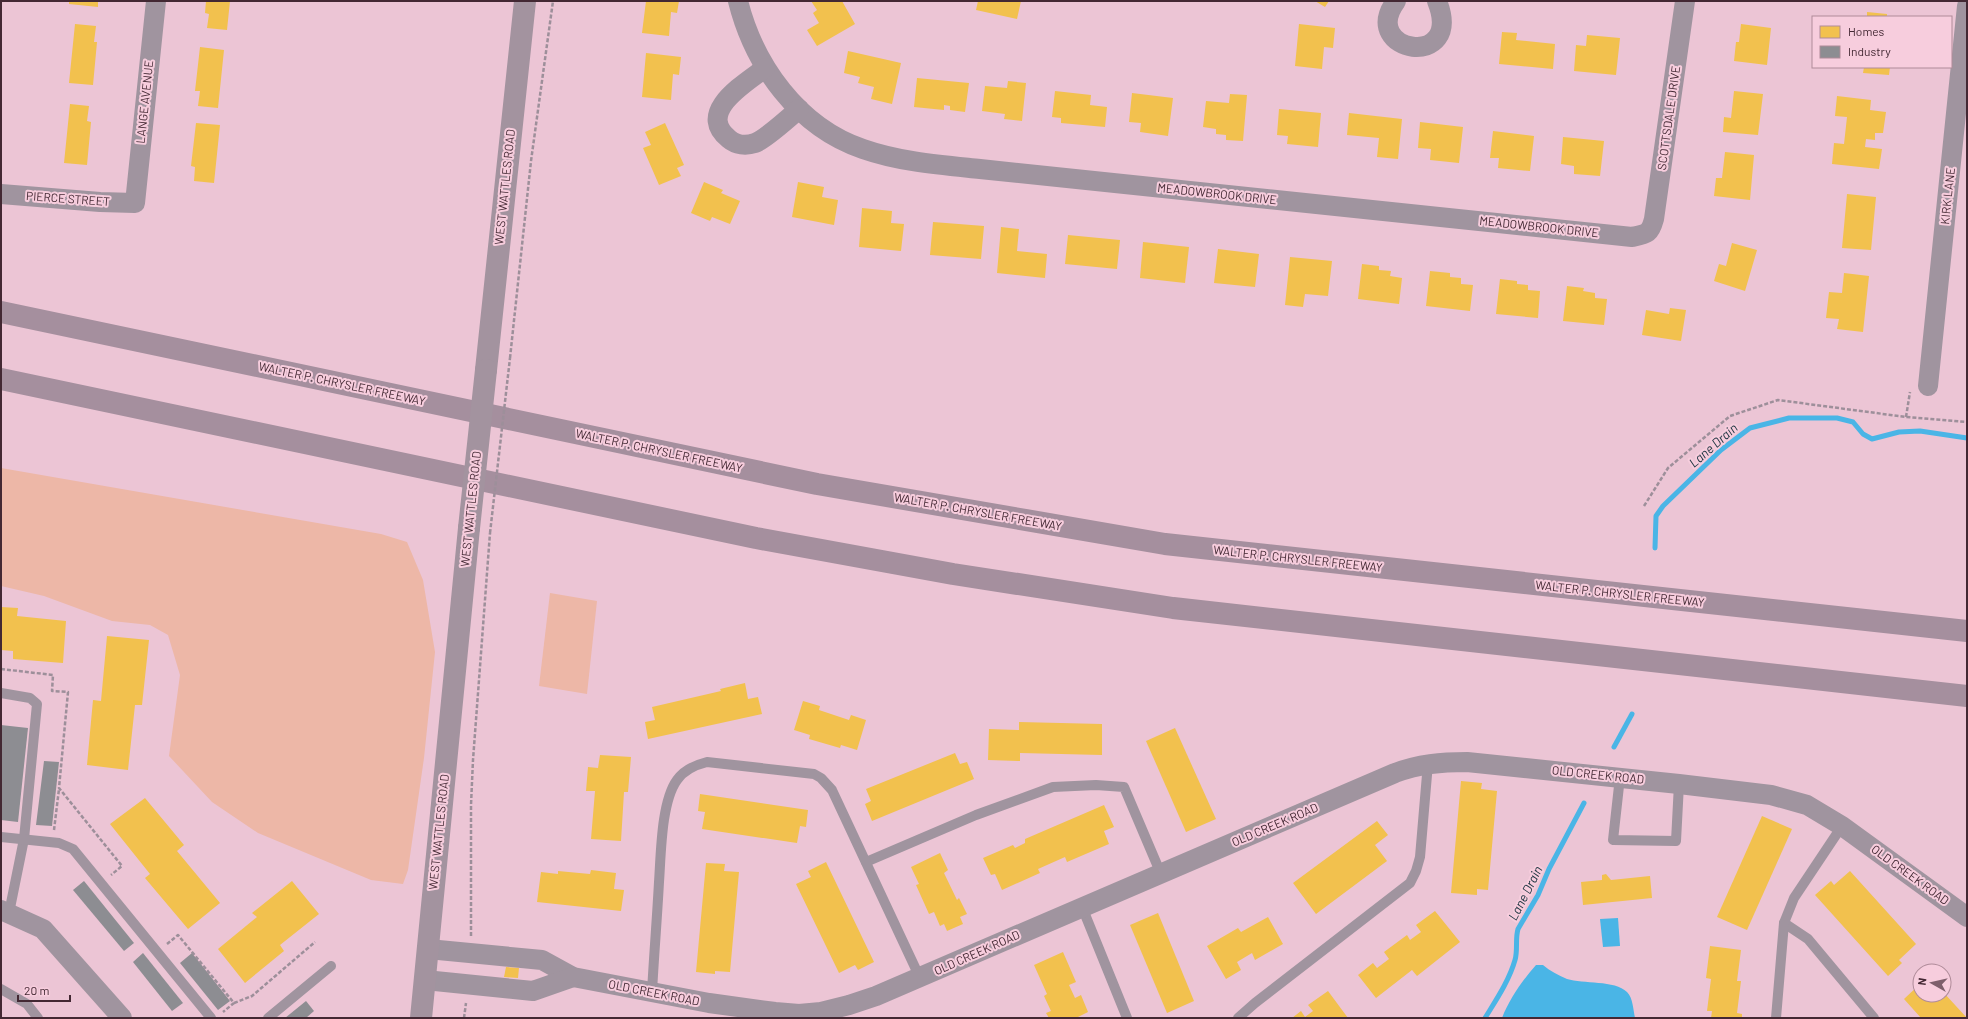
<svg xmlns="http://www.w3.org/2000/svg" width="1968" height="1019" font-family="Barlow,sans-serif">
<style>
.green{fill:#edb7a7}
.water{fill:#4ab5e6}
.homes{fill:#f2c14e}
.industry{fill:#8d8d92}
.lines{fill:none;stroke-linecap:round;stroke-linejoin:round}
.stream{stroke:#4ab5e6;stroke-width:5}
.path{stroke:#9d8f9a;stroke-width:2.5;stroke-dasharray:4 2;stroke-linecap:butt}
.lane{stroke:#a0949f;stroke-width:10}
.street{stroke:#a0949f;stroke-width:20}
.secondary{stroke:#a3939f;stroke-width:22}
.highway{stroke:#a58f9e;stroke-width:22}
.path-bridge{stroke:#9d8f9a;stroke-width:2.5;stroke-dasharray:4 2;stroke-linecap:butt}
.secondary-bridge{stroke:#a3939f;stroke-width:22}
.labels{text-anchor:middle;stroke-width:4;stroke-linejoin:round;paint-order:stroke}
.street-label{font-size:12px;fill:#432833;stroke:#f7cddd}
.water-label{font-size:13px;font-style:italic;fill:#213743;stroke:#f7cddd}
</style>
<rect width="100%" height="100%" fill="#ecc5d5"/>
<g class="green">
<polygon points="1,468 381,534 407,542 423,580 435,652 424,758 408,870 403,884 371,880 258,833 212,802 169,756 180,675 168,635 150,625 112,621 44,596 1,586"/>
<polygon points="550,593 597,601 587,694 539,686"/>
</g>
<g class="water">
<polygon points="1618,918 1620,946 1603,947 1600,919"/>
<path d="M1536,965H1543C1550,971 1558,975 1567,979C1583,984 1615,980 1627,992C1633,998 1633,1009 1635,1018H1502C1510,998 1522,981 1536,965Z"/>
</g>
<g class="homes">
<polygon points="69,1 98,1 98,7 69,4"/>
<polygon points="206,1 230,1 227,30 207,28 209,14 205,13"/>
<polygon points="646,1 679,1 677,13 671,12 669,36 642,33"/>
<polygon points="811,1 842,1 855,24 817,46 807,30 819,23 813,13 817,10"/>
<polygon points="978,1 1021,1 1017,19 976,10"/>
<polygon points="1315,1 1329,1 1325,7"/>
<polygon points="1867,12 1887,14 1887,17 1867,17"/>
<polygon points="75,24 96,26 94,42 97,42 93,85 69,83"/>
<polygon points="1299,24 1335,28 1333,48 1324,47 1322,69 1295,66"/>
<polygon points="1741,24 1771,28 1767,65 1734,61 1736,42 1739,42"/>
<polygon points="1502,32 1517,33 1516,40 1555,44 1553,69 1499,64"/>
<polygon points="1587,35 1620,38 1616,75 1574,71 1576,45 1586,46"/>
<polygon points="200,47 224,50 218,108 198,106 200,91 195,91"/>
<polygon points="848,51 901,63 892,104 871,99 874,87 858,83 860,77 844,73"/>
<polygon points="646,53 681,57 679,75 673,74 671,100 642,97"/>
<polygon points="1864,67 1890,67 1889,75 1863,73"/>
<polygon points="917,78 969,83 965,112 950,110 950,106 944,105 944,110 914,107"/>
<polygon points="1008,81 1026,83 1022,121 1004,119 1005,114 982,111 985,86 1007,88"/>
<polygon points="1055,91 1091,95 1090,105 1107,107 1105,127 1061,123 1061,118 1052,117"/>
<polygon points="1734,91 1763,94 1758,135 1723,132 1724,117 1731,118"/>
<polygon points="1132,93 1173,98 1168,136 1140,132 1141,123 1129,122"/>
<polygon points="1230,94 1247,95 1243,141 1226,140 1226,135 1216,134 1216,129 1203,127 1206,101 1229,103"/>
<polygon points="1837,96 1871,100 1870,110 1886,112 1883,133 1875,133 1875,140 1866,139 1865,147 1882,149 1879,169 1832,164 1834,143 1844,144 1847,117 1835,116"/>
<polygon points="70,104 89,106 87,121 91,122 87,165 64,163"/>
<polygon points="1279,109 1321,113 1318,147 1287,144 1288,136 1277,135"/>
<polygon points="1349,113 1402,119 1398,159 1377,157 1379,138 1347,135"/>
<polygon points="1420,122 1463,127 1459,163 1430,160 1431,149 1418,148"/>
<polygon points="196,123 220,125 214,183 194,181 195,167 191,166"/>
<polygon points="665,123 684,165 677,168 681,176 659,185 643,148 651,145 645,132"/>
<polygon points="1493,131 1534,136 1530,171 1498,168 1499,158 1490,158"/>
<polygon points="1563,137 1604,141 1600,176 1574,174 1574,166 1561,164"/>
<polygon points="1725,152 1754,155 1750,200 1714,196 1716,178 1722,178"/>
<polygon points="704,182 723,190 721,193 740,201 730,224 712,217 710,221 691,213"/>
<polygon points="798,182 824,187 822,197 838,200 834,225 792,217"/>
<polygon points="1847,194 1876,197 1871,250 1842,248"/>
<polygon points="862,208 892,211 891,223 904,224 901,251 859,247"/>
<polygon points="933,222 984,226 981,259 930,255"/>
<polygon points="1001,227 1019,229 1017,251 1047,254 1045,278 997,273"/>
<polygon points="1068,235 1120,240 1117,269 1065,264"/>
<polygon points="1143,242 1189,247 1185,283 1140,278"/>
<polygon points="1732,243 1757,250 1745,291 1714,281 1719,264 1726,266"/>
<polygon points="1218,249 1259,254 1255,287 1214,283"/>
<polygon points="1290,257 1332,261 1328,296 1305,294 1303,307 1285,305"/>
<polygon points="1362,264 1379,266 1379,270 1391,271 1390,276 1402,278 1399,304 1358,299"/>
<polygon points="1430,271 1450,273 1450,277 1461,278 1461,284 1473,285 1470,311 1426,306"/>
<polygon points="1844,273 1869,276 1863,332 1837,329 1839,319 1826,318 1829,292 1842,293"/>
<polygon points="1500,279 1517,281 1517,284 1528,285 1528,290 1540,291 1538,318 1496,314"/>
<polygon points="1567,286 1584,288 1583,291 1595,293 1595,298 1607,299 1604,325 1563,321"/>
<polygon points="1670,308 1686,310 1681,341 1642,335 1646,310 1669,314"/>
<polygon points="1,607 18,608 17,616 66,621 63,663 13,659 13,651 1,650"/>
<polygon points="107,636 149,640 142,705 135,705 128,770 87,765 93,700 101,701"/>
<polygon points="745,683 748,699 758,697 762,714 648,739 645,722 655,720 652,707 721,691 720,689"/>
<polygon points="803,701 820,706 819,710 849,720 851,715 866,720 857,750 841,745 840,748 809,739 810,735 794,730"/>
<polygon points="1019,722 1102,724 1102,755 1020,753 1020,761 988,760 989,729 1019,730"/>
<polygon points="1175,728 1216,819 1186,832 1146,741"/>
<polygon points="955,753 960,764 967,762 974,779 872,821 865,804 871,801 866,789"/>
<polygon points="600,755 631,757 628,792 624,792 621,841 591,839 595,791 586,791 588,767 598,768"/>
<polygon points="1461,781 1482,783 1481,789 1497,791 1488,890 1477,889 1477,895 1451,893"/>
<polygon points="700,794 808,810 806,827 800,826 797,843 702,829 705,812 698,811"/>
<polygon points="145,798 184,845 177,851 220,903 188,929 145,878 150,874 110,824"/>
<polygon points="1104,805 1114,827 1104,831 1109,844 1067,862 1065,857 1038,869 1040,873 1002,890 995,874 991,875 983,858 1013,845 1015,848 1025,843 1025,839"/>
<polygon points="1762,816 1792,829 1747,930 1717,917"/>
<polygon points="1377,821 1388,835 1375,845 1387,861 1316,914 1293,883"/>
<polygon points="940,853 948,870 944,873 957,900 959,898 967,914 960,917 963,924 947,931 944,924 940,926 934,912 929,914 916,885 919,884 911,867"/>
<polygon points="826,862 874,962 858,970 855,965 839,973 796,884 811,877 808,871"/>
<polygon points="706,863 725,864 724,871 739,872 730,972 715,971 715,974 696,972"/>
<polygon points="591,870 616,873 614,889 624,890 621,911 537,902 541,872 558,874 558,871 590,874"/>
<polygon points="1850,871 1916,944 1899,960 1902,963 1888,976 1815,895 1831,881 1834,885"/>
<polygon points="1606,874 1611,880 1650,876 1652,898 1583,905 1581,882 1602,880 1602,875"/>
<polygon points="292,881 319,914 280,945 284,951 245,983 218,949 257,917 252,913"/>
<polygon points="1435,911 1460,942 1417,976 1412,970 1376,998 1358,975 1373,963 1377,968 1389,959 1384,952 1407,935 1410,940 1421,932 1416,925"/>
<polygon points="1158,913 1194,1001 1167,1013 1130,925"/>
<polygon points="1268,917 1283,944 1255,960 1252,953 1237,962 1241,970 1226,979 1207,946 1238,928 1241,932"/>
<polygon points="1710,946 1741,950 1737,981 1741,981 1737,1013 1742,1014 1742,1018 1711,1018 1712,1011 1707,1011 1711,979 1706,978"/>
<polygon points="1063,952 1076,982 1069,985 1075,998 1081,995 1088,1012 1076,1018 1049,1018 1046,1013 1051,1011 1044,996 1047,994 1034,965"/>
<polygon points="506,967 519,968 518,978 504,977"/>
<polygon points="1920,984 1920,995 1944,995 1944,993 1967,1018 1921,1018 1904,999"/>
<polygon points="1328,991 1348,1018 1292,1018 1301,1011 1305,1017 1313,1011 1308,1005"/>
</g>
<g class="industry">
<polygon points="1,725 28,728 18,822 1,820"/>
<polygon points="44,761 59,762 52,826 36,825"/>
<polygon points="84,881 134,943 124,951 73,890"/>
<polygon points="143,953 183,1003 172,1011 133,962"/>
<polygon points="192,953 230,1001 218,1010 180,963"/>
<polygon points="306,1001 314,1011 306,1018 285,1018"/>
</g>
<g class="lines">
<g class="stream">
<polyline points="1655,548 1656,516 1663,506 1721,450 1750,428 1789,418 1837,418 1853,422 1863,434 1872,439 1899,432 1920,431 1967,438"/>
<polyline points="1614,747 1632,714"/>
<path d="M1485,1018C1496,1000 1509,981 1515,960C1518,950 1515,939 1518,929L1538,895L1549,869L1584,803"/>
</g>
<g class="path">
<polyline points="510,358 531,161 553,1"/>
<polyline points="1906,417 1910,392"/>
<polyline points="1644,506 1668,468 1730,416 1778,400 1906,417 1967,422"/>
<polyline points="1,669 53,675 52,691 68,692 59,788 122,866 111,875"/>
<polyline points="54,830 59,789"/>
<polyline points="471,936 471,805 473,760 490,533"/>
<polyline points="167,944 178,935 234,1003 223,1012"/>
<polyline points="234,1003 252,996 315,942"/>
<polyline points="464,1018 466,1003"/>
</g>
<g class="lane">
<polyline points="1,693 30,698 37,704 24,839 9,913"/>
<polyline points="1620,777 1613,840 1676,841 1679,784"/>
<polyline points="1,837 59,843 73,849 211,1018"/>
<polyline points="866,862 976,815 1053,787 1096,785 1124,787 1161,874"/>
<polyline points="1082,907 1127,1018"/>
<polyline points="1784,923 1808,939 1874,1018"/>
<polyline points="1,989 27,1004 38,1018"/>
<path d="M652,992C654,955 657,919 659,882C661,855 661,802 677,780C684,770 695,765 707,762L814,774L821,778L832,790L920,978"/>
<polyline points="268,1018 331,966"/>
<polyline points="1238,1018 1255,1003 1410,883 1416,871 1420,857 1428,763"/>
<polyline points="1776,1018 1784,923 1794,898 1842,826"/>
</g>
<g class="street">
<path d="M738,1C754,65 798,127 863,149C900,162 941,165 980,169L1632,237C1647,234 1650,234 1654,219L1685,1"/>
<path d="M1396,1C1358,53 1465,71 1437,1"/>
<path d="M765,68C746,83 695,112 729,139C736,145 746,146 755,143C764,140 790,117 799,109"/>
<polyline points="1,194 100,202 135,203 156,1"/>
<polyline points="1928,386 1967,6"/>
<polyline points="1,910 43,929 122,1018"/>
<path d="M428,949L542,960L573,977L709,1003L775,1012L799,1014L821,1012L849,1005L876,996L1395,773C1419,764 1441,762 1467,762L1679,784L1771,795L1807,805L1842,826L1967,917"/>
<polyline points="425,980 533,991 573,977"/>
</g>
<g class="secondary">
<polyline points="486,370 525,1"/>
<polyline points="421,1018 469,528"/>
</g>
<g class="highway">
<polyline points="1,312 817,484 1165,544 1967,631"/>
<polyline points="1,379 756,538 953,574 1173,608 1967,696"/>
</g>
<polyline class="path-bridge" points="490,533 510,358"/>
<polyline class="secondary-bridge" points="469,528 486,370"/>
</g>
<g class="labels">
<g class="street-label">
<text transform="translate(145 102) rotate(-84)" y="4">LANGE AVENUE</text>
<text transform="translate(1669 118) rotate(-82)" y="4">SCOTTSDALE DRIVE</text>
<text transform="translate(505 187) rotate(-84)" y="4">WEST WATTLES ROAD</text>
<text transform="translate(1217 194) rotate(6)" y="4">MEADOWBROOK DRIVE</text>
<text transform="translate(1948 196) rotate(-84)" y="4">KIRK LANE</text>
<text transform="translate(68 199) rotate(4)" y="4">PIERCE STREET</text>
<text transform="translate(1539 227) rotate(6)" y="4">MEADOWBROOK DRIVE</text>
<text transform="translate(342 384) rotate(12)" y="4">WALTER P. CHRYSLER FREEWAY</text>
<text transform="translate(659 451) rotate(12)" y="4">WALTER P. CHRYSLER FREEWAY</text>
<text transform="translate(471 509) rotate(-84)" y="4">WEST WATTLES ROAD</text>
<text transform="translate(978 512) rotate(10)" y="4">WALTER P. CHRYSLER FREEWAY</text>
<text transform="translate(1298 559) rotate(6)" y="4">WALTER P. CHRYSLER FREEWAY</text>
<text transform="translate(1620 594) rotate(6)" y="4">WALTER P. CHRYSLER FREEWAY</text>
<text transform="translate(1598 775) rotate(6)" y="4">OLD CREEK ROAD</text>
<text transform="translate(1275 825) rotate(-23)" y="4">OLD CREEK ROAD</text>
<text transform="translate(439 832) rotate(-84)" y="4">WEST WATTLES ROAD</text>
<text transform="translate(1910 875) rotate(36)" y="4">OLD CREEK ROAD</text>
<text transform="translate(977 953) rotate(-24)" y="4">OLD CREEK ROAD</text>
<text transform="translate(654 993) rotate(11)" y="4">OLD CREEK ROAD</text>
</g>
<g class="water-label">
<text transform="translate(1713 445) rotate(-41)" y="5">Lane Drain</text>
<text transform="translate(1525 893) rotate(-63)" y="5">Lane Drain</text>
</g>
</g>
<rect width="1968" height="1019" fill="none" stroke="#432833" stroke-width="4"/>
<rect x="1812" y="16" width="140" height="52" fill="#f7cddd" stroke="#af8b99"/>
<rect x="1820" y="26" width="20" height="12" fill="#f2c14e" stroke="#af8b99"/>
<text x="1848" y="36" font-size="12" fill="#432833">Homes</text>
<rect x="1820" y="46" width="20" height="12" fill="#8d8d92" stroke="#af8b99"/>
<text x="1848" y="56" font-size="12" fill="#432833">Industry</text>
<g transform="translate(1932 983) rotate(278)"><circle r="19" fill="#f7cddd" stroke="#af8b99"/>
<path d="M0-3L7 15L0 10L-7 15Z" fill="#7e5f6c"/>
<text y="-6" font-size="11" font-weight="bold" text-anchor="middle" fill="#432833">N</text>
</g>
<path d="M18 995v6h52v-6" fill="none" stroke="#432833" stroke-width="2"/>
<text x="24" y="995" font-size="12" fill="#432833" stroke="#f7cddd" stroke-width="3" paint-order="stroke">20 m</text>
</svg>
